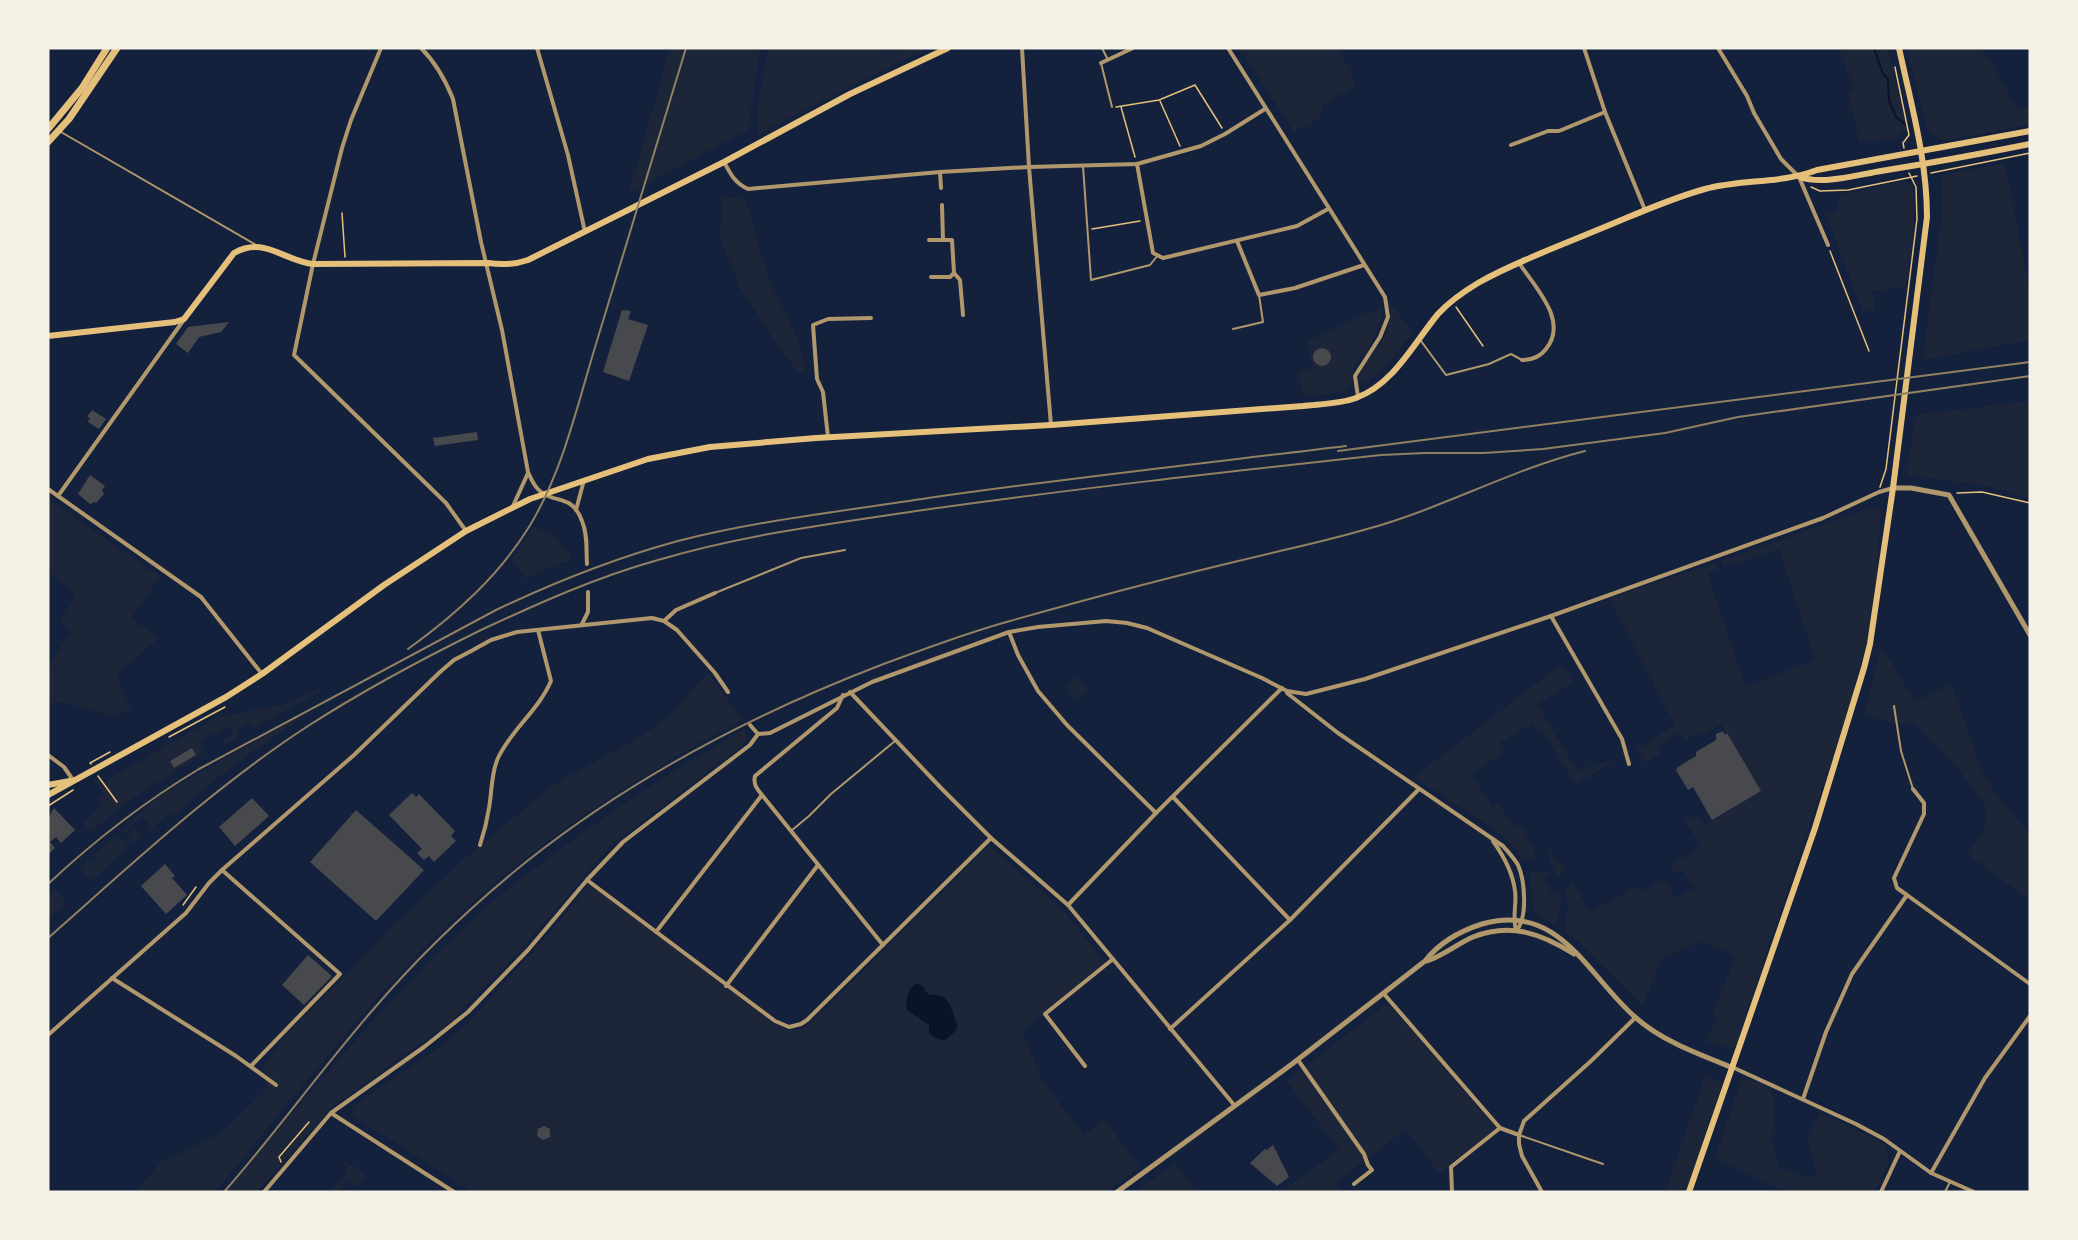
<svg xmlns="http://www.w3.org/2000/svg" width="2078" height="1240" font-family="'Noto Serif',serif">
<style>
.green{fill:#1d2539;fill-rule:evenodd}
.water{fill:#0b132b}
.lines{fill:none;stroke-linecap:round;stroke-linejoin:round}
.stream{stroke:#0b132b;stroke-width:2}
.building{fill:#48494c}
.path{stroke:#e5c07b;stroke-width:1.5}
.service{stroke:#b1986c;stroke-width:2}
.minor{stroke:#b1986c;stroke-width:4}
.tertiary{stroke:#b1986c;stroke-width:5}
.secondary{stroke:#e5c07b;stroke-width:6}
.primary{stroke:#e5c07b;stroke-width:7}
.rail{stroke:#918062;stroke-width:2}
</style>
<rect width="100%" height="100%" fill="#14213d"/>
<g class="green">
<polygon points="670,48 760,48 748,130 629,193"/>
<polygon points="768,48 900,48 843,79 903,48 931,48 893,65 759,134 757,130 758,117 756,115"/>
<polygon points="1237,48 1339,48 1356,83 1353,88 1321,106 1321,118 1294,132 1243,53 1241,55"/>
<path d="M1839,48H1888L1907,130C1893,141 1875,141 1859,142L1848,93L1854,91Z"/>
<polygon points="1906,48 1982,48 2017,108 2030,108 2030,124 1944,141 1935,137 1927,128"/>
<polygon points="2005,163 2030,294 2030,340 1923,360 1941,219 1941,175"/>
<path d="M1903,181L1911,184C1920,203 1909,265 1906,287L1872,291L1875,310L1863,312L1826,214L1836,213L1841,195Z"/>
<polygon points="745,197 769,280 800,343 805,373 797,371 778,346 739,286 720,238 722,198"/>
<polygon points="1388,300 1413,333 1382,371 1362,385 1359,382 1358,378 1361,369 1380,345 1386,333 1390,319"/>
<polygon points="1382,307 1382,319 1369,348 1360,357 1354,368 1349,390 1327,394 1303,396 1297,371 1313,368 1307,341"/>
<polygon points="2030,401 2030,499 1990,486 1906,475 1916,415"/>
<polygon points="48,498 160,577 131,618 159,638 116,675 131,708 114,717 62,702 48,705 48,668 71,631 60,622 75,596 66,586 48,573"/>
<path d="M1870,508L1881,510L1877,573L1869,634L1850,705L1734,1049L1706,1041L1717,1017L1712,1016L1736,956L1701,941L1661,959L1643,1006C1616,981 1593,953 1564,930L1568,905L1565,888L1573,883L1590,912L1637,886L1641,892L1664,879L1676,898L1694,888L1683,870L1676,874L1670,865L1701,847L1685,821L1697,814L1705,825L1761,791L1721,724L1701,736L1699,732L1685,740L1680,733L1658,746L1662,753L1645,763L1637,749L1675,725L1609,598L1716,563L1718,569L1707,573L1746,686L1815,660L1779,549L1724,567L1721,561Z"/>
<polygon points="534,526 552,534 571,556 571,561 562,562 526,579 511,558 523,544"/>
<polygon points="1883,649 1915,701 1951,684 1981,768 1997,796 2030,834 2030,900 1967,854 1985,829 1985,804 1953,762 1912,721 1896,725 1865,714 1879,651"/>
<polygon points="1562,664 1573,683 1537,704 1577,771 1587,765 1590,770 1609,760 1611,763 1575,785 1542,729 1537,732 1532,723 1500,743 1505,751 1471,774 1492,807 1499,804 1515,829 1521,825 1536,852 1534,859 1523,859 1503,835 1414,777"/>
<path d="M708,673L743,720C628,780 517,854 425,947C350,1023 284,1110 215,1192H135L161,1162L221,1133L267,1089L263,1068L288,1033L394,925L461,862L552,786L643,735L666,719Z"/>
<polygon points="1075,677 1091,690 1073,700 1066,686"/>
<path d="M327,685L312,696L254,728L250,722L237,729L240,735L226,745L223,740L233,734L230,727L214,736L212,733L200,740L205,751L200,756L131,799L90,832L83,823L103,805L98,799L103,793L94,780L103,782L215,718L281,705ZM192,749L196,756L174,768L170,761Z"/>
<path d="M300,716L301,718C258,749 211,778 174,817L170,813L133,844L127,837L135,829L141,835L151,826L142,816L124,834L121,831L160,795Z"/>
<path d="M744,729L748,737L742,746L613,843L521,949L451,1021L330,1109L257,1192H224C308,1095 391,994 486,907C503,892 522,879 540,865C605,814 673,771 744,729Z"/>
<polygon points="115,837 119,837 127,845 125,850 91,881 79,868 88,860 93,864 98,859 94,854"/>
<path d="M989,846L1063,910L1105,962L1023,1031L1040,1077L1084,1136L1104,1119L1139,1167L1107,1192H473L352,1115L353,1106L441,1046L468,1023L552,930L589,884L773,1023C789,1031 794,1034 810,1024Z"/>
<polygon points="1547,846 1557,863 1561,862 1566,871 1559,876 1557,874 1550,861"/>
<path d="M1535,871C1540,871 1544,871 1549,874L1543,879L1554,896L1560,893L1561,895L1559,917L1554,924L1537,915L1533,910L1530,874Z"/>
<polygon points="55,889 67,903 48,919 48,896"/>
<polygon points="1388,1003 1496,1128 1439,1173 1406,1129 1335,1183 1341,1192 1281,1192 1339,1150 1287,1081"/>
<polygon points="1706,1074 1722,1084 1686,1192 1665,1192"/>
<polygon points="1747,1078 1769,1088 1775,1103 1772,1141 1780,1169 1808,1177 1817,1175 1808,1139 1820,1113 1885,1144 1889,1161 1875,1192 1787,1192 1715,1158 1741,1081"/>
<polygon points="343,1160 350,1166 352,1164 366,1177 358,1187 348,1179 337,1192 330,1192 347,1173 346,1166 341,1162"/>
<polygon points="1175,1163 1196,1192 1136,1192"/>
</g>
<path class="water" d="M915,984H919L924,987L925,991L930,995C947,993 952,1006 955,1020C957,1026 959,1023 956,1029C953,1034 949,1037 945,1040L937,1039L929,1034V1025L907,1010C905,999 907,992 915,984Z"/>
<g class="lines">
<polyline class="stream" points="1874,48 1883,74 1888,79 1889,100 1896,117 1905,124"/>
</g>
<g class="building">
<polygon points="622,310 631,311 628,319 648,325 629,381 603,372"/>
<polygon points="229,322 221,332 199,337 188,353 176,344 188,327"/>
<circle cx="1322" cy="357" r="9"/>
<polygon points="92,410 106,419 99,429 88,422 90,418 87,417"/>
<polygon points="477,432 478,440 435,446 433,438"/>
<polygon points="90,475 105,486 102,490 104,494 96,503 93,502 91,505 78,494"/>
<polygon points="1723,731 1725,735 1727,733 1761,791 1712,820 1693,787 1688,790 1676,770 1678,767 1696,756 1696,752 1716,740 1716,734"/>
<polygon points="192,748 196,755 174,768 170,761"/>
<polygon points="412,793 416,797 419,794 455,831 451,836 456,841 434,862 429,856 424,860 417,853 422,849 389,815"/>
<polygon points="252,798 269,816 235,846 219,827"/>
<polygon points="54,808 75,830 61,843 56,837 50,842 55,848 48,855 48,818"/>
<polygon points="356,810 424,870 376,921 310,862"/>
<polygon points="165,864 175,876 172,878 187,895 166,914 141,886"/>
<polygon points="308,955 332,976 304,1005 282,985"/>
<polygon points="544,1126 550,1129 550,1137 543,1140 537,1136 538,1129"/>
<polygon points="1273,1145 1289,1177 1277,1186 1250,1163 1265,1149 1267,1150"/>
</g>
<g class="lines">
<g class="path">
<polyline points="1895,67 1909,135 1903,143 1904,148"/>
<polyline points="1160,101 1180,146"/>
<polyline points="1116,107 1159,100 1195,85 1222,128"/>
<polyline points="1121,107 1135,157"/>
<polyline points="1931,173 2030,153"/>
<polyline points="1811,187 1820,191 1848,190 1917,176"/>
<polyline points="342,213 345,257"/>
<polyline points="1092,229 1140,221"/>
<polyline points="1830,251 1869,351"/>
<polyline points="1456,307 1483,346"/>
<polyline points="1880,487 1886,469 1917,219 1916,187 1909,173"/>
<polyline points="1957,493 1982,492 2030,503"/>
<polyline points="169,737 225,707"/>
<polyline points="91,764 90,763 110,752"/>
<polyline points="98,776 117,802"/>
<polyline points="48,806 73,790"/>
<polyline points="183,905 196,887"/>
<polyline points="281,1162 279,1157 309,1122"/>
</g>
<g class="service">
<polyline points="1102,48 1108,60"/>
<polyline points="1101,63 1112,107"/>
<polyline points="61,132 256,245"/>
<polyline points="1083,166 1091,280 1150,265 1158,255"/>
<polyline points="1233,329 1263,322 1259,295"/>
<polyline points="1421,341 1446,375 1489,364 1511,354 1522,360"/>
<polyline points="715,593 801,558 845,550"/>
<polyline points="1894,706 1901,751 1913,789"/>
<polyline points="791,831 809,816 831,794 895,741"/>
<polyline points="1519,1135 1603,1164"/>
<polyline points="1945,1192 1950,1182"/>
</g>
<g class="minor">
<polyline points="381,48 351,120 342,148 313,264 294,355 446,503 466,531"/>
<path d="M421,48C436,63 445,79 453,99L481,242L502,330L528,472C531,479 534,487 541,492C557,504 572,494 582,521C588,535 586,550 587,564"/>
<polyline points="537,48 568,155 585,232"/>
<polyline points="1022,48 1029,167 1051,425"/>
<polyline points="1228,48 1385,297 1388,317 1380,337 1355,376 1358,397"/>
<polyline points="1584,48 1605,112 1645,210"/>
<polyline points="1718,48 1747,96 1754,113 1781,159 1799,177 1828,245"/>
<polyline points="1101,63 1133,48"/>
<polyline points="1511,145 1548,131 1559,131 1605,112"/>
<path d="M724,162C731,175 735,183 748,189L940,172L1029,167L1137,164L1201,146L1225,134L1265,109"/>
<polyline points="1137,164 1153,253 1163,258 1297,226 1328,209"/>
<polyline points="940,172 941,188"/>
<polyline points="942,205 943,240 952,240 954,273 960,280 963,315"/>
<polyline points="929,240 943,240"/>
<polyline points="1237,241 1259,295 1295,288 1364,265"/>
<path d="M1519,263C1535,287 1569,321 1546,349C1540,357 1532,360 1522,360"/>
<polyline points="931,277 950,277 954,273"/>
<polyline points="828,437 823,392 817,379 813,325 828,319 871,318"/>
<polyline points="48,489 201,597 262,674"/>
<polyline points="58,496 183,321"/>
<polyline points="513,506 528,473"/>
<polyline points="576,510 584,480"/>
<polyline points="1551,616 1622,739 1629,764"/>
<polyline points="664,621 676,610 715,593"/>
<polyline points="582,624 588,612 588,592"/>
<polyline points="1009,632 1018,655 1038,691 1067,725 1156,813"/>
<polyline points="850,692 941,788 991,838 1068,905 1235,1106"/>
<path d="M1287,693L1338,733L1503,846C1508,852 1514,858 1518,865C1525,881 1528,918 1516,931"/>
<path d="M843,695L837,708L755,776C753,784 757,789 762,795L883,945"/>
<polyline points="750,725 758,734"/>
<polyline points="48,755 64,767 73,780"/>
<polyline points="1173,797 1290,920"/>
<path d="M1493,841C1503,855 1513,874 1515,891C1517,904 1512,916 1516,930"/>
<path d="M480,845C484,833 487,821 489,808C492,792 491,773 498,758C511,730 538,711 551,681L538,630"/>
<polyline points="222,870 340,974 251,1066"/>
<polyline points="587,880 775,1021 789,1027 801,1024 807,1020 991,838"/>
<polyline points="1907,895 2030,984"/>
<polyline points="1068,905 1156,813 1282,688"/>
<polyline points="656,932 762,795"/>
<polyline points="112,978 236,1056 276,1085"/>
<polyline points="726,986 818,865"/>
<polyline points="1384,994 1500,1128"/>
<polyline points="1170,1029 1290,920 1419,789"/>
<polyline points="48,1035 186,913 209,883 222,870 354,755 440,672 454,660 473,650 491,640 517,632 652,618 664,621 677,630 715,673 728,692"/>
<polyline points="1298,1060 1364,1154 1368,1165 1372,1170 1354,1184"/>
<polyline points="1085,1066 1045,1014 1113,959"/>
<polyline points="1732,1067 1856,1124 1884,1139 1931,1173 1974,1192"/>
<polyline points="1803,1099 1826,1032 1852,974 1907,895 1897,888 1894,878 1924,814 1924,803 1913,789"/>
<polyline points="331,1113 454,1192"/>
<polyline points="1931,1173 1985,1078 2030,1016"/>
<polyline points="264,1192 331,1113 424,1047 468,1012 528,950 587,880 623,842 750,745 758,734 770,733 872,682 1009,632 1038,627 1106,621 1127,623 1147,628 1262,678 1287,691 1306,694 1365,679 1551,616 1823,518 1879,492 1893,488"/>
<polyline points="1452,1192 1451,1167 1500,1128 1519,1135"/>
<polyline points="1542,1192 1522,1156 1519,1144 1519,1135 1524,1121 1591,1061 1635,1018"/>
<polyline points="1881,1192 1900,1151"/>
</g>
<g class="tertiary">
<polyline points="1893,488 1911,488 1949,495 2030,635"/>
<path d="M1427,961C1444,955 1457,944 1473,937C1511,922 1542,934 1574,954"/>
<path d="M1117,1192L1292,1064L1425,961C1439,943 1460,931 1482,924C1560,902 1587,975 1635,1017C1662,1041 1698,1054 1731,1067"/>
</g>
<g class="secondary">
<path d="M1800,177C1822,185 1857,175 1881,171C1931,163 1980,154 2030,144"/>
<path d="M48,336L175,322L184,319L234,253C264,236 282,260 313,264L488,263C502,265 514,265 528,260L724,162L850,94L948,48"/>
<polyline points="48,785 70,781"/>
<path d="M48,795L226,697L262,674L384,585L466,531L530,499L648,459L710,447L816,438L1051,425L1303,406C1320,404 1340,404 1356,398C1394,384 1414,343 1438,314C1449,302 1463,292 1478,283C1513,263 1552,249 1590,233C1628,218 1665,200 1705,189C1742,179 1781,184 1817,170L2030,131"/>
<path d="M1689,1192L1815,828L1864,668L1870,644L1893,488L1927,217C1927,159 1911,104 1899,48"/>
</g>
<g class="primary">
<polyline points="48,129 82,88 107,48"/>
<polyline points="48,142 69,119 117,48"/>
</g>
<g class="rail">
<polyline points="1338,451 2030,362"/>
<path d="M408,649C455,615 498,577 529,527C563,471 577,406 596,344C626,246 656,147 686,48"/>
<path d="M48,884C95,840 144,802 199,769L496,610C555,582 615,558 678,541C760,520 845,511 928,498C1067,478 1206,463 1346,446"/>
<path d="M48,938C132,864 214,787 308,726C364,690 422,659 481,630C539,603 597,577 658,560C742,535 829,524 916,511C1071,489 1226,472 1381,455L1425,453H1484L1543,449L1665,433L1738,417L2030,376"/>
<path d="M224,1192C275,1134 320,1071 371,1012C417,958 470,907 526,862C633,777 753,714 881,665C924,649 966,633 1010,621C1084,600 1159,580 1234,562C1278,551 1323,542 1367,529C1441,509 1510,470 1585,451"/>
</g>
</g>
<rect width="2078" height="1240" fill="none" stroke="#f6f1e7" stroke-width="99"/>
</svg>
